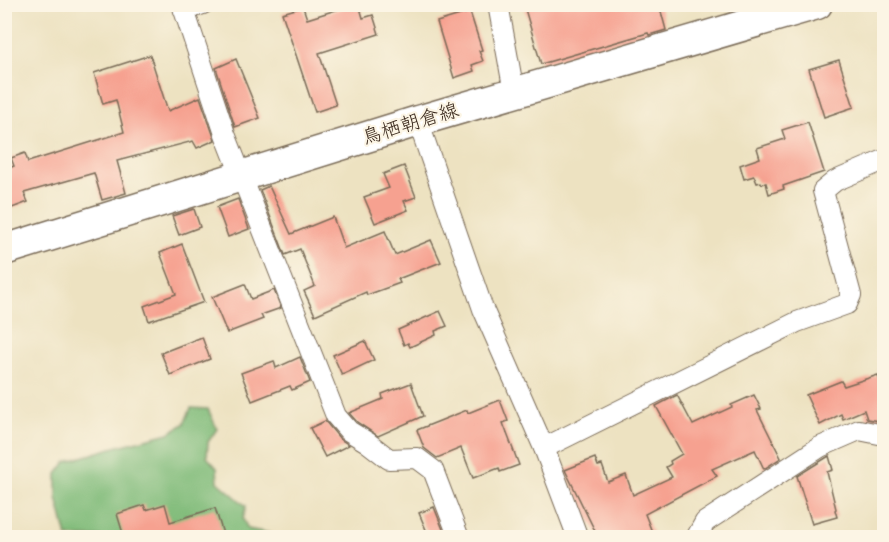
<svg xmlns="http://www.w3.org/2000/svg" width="889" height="542" font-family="'Playpen Sans','Klee One',sans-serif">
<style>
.forest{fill:#81bc7a;stroke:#5e734c;stroke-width:1.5}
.building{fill:#f6a190}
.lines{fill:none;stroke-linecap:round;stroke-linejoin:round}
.minor-casing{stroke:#796a57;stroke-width:22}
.primary-casing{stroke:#796a57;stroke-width:33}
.minor{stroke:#fff;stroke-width:20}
.primary{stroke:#fff;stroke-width:30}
.labels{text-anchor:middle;stroke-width:4.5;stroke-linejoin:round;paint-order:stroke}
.street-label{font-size:20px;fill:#3b2a1e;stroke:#fcf5e5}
</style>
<rect width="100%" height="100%" fill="#fcf5e5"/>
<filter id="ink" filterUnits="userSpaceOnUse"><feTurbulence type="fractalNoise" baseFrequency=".0167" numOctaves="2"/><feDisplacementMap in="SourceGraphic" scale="12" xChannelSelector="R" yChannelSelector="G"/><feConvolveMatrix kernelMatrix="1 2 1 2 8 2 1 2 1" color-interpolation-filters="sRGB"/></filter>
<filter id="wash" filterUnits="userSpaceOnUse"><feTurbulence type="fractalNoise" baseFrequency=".008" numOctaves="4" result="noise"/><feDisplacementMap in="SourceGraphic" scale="24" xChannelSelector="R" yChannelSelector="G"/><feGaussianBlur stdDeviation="1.35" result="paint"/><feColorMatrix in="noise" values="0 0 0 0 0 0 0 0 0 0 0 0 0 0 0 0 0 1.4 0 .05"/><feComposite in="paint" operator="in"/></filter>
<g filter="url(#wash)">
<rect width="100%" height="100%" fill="#ede2c1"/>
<polygon class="forest" points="191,408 208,409 217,429 208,442 207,457 217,468 218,482 246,506 243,519 248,529 268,533 278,537 67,537 57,498 57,474 66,462 115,447 169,433 184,424"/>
<g id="blocks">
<g class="building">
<polygon points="355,4 359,4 363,18 373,15 379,34 319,53 336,105 315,112 282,13 303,7 307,19"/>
<polygon points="539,4 659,4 666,30 649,35 648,33 541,64 525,9"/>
<polygon points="470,12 482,50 479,51 483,61 472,65 474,71 454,78 437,22"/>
<polygon points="150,55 168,111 200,97 215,140 197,148 193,141 117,161 126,193 102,200 94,173 24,193 28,202 4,211 4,170 14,166 11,158 25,153 28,162 124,132 116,100 103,104 94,73"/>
<polygon points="236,59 260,118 235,127 216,68"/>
<polygon points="839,60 854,107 824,117 809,69"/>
<polygon points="808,122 824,172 783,186 784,189 769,194 766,183 762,184 761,182 757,183 754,176 744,179 740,165 760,158 757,148 785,139 782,130"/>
<polygon points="404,166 416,197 404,201 408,210 375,223 364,197 389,188 383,174"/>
<polygon points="269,186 291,234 333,217 344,248 385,231 395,255 431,240 441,262 398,279 400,283 367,295 366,292 315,315 304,291 315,286 300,249 285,255 260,190"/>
<polygon points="238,199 249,229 228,237 217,207"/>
<polygon points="194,209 200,227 179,235 172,216"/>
<polygon points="182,244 204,302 149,321 144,306 176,294 160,253"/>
<polygon points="245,284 251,299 274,290 281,308 261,315 263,319 227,333 212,297"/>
<polygon points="440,311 447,326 435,331 436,335 410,347 408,343 404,345 398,330"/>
<polygon points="202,337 210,359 170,375 161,353"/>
<polygon points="365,341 374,360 342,375 333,355"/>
<polygon points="300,357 310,382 292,390 290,386 252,401 241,373 274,361 276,368"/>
<polygon points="878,375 885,396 885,422 867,419 864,410 843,419 841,414 820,425 806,395 841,381 844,386"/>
<polygon points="411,383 423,416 378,436 357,422 349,413 383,399 382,394"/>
<polygon points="677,395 693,425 732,407 731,405 754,395 761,409 757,410 781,458 764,469 755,450 712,469 717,476 645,514 654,537 598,537 565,470 595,458 598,466 602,465 608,482 626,475 633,495 672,477 666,467 671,464 670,461 682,454 656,406"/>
<polygon points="500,400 508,421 503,423 519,465 500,472 499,468 473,478 461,448 437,458 424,448 417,430 467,410 468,413"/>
<polygon points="325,421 340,439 349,445 325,457 310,428"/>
<polygon points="829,456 833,470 827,472 836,509 835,510 837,517 812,524 797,476"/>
<polygon points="165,504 170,522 215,508 224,537 124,537 117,514 144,505 146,510"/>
<polygon points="434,507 446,537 429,537 419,513"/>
</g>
</g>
</g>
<g filter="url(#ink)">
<use href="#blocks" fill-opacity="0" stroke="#796a57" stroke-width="1.5"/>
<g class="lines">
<g class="minor-casing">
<g id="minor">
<polyline points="182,4 225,134 336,416 349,431 367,442 389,459 417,458 433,470 459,538"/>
<polyline points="498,4 514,92"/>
<polyline points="184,10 203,4"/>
<polyline points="418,121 483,309 544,448 578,538"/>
<polyline points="544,448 797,322 847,304 851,295 823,191 835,181 884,160"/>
<polyline points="696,538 705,522 820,447 859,430 884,435"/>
</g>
</g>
<g class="primary-casing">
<polyline id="primary" points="4,250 418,121 817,4"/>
</g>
<use href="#minor" class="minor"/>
<use href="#primary" class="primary"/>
</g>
</g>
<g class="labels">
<g class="street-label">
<text transform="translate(410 123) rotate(-17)" y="7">鳥栖朝倉線</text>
</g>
</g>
<rect width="889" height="542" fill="none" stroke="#fcf5e5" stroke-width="24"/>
</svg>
